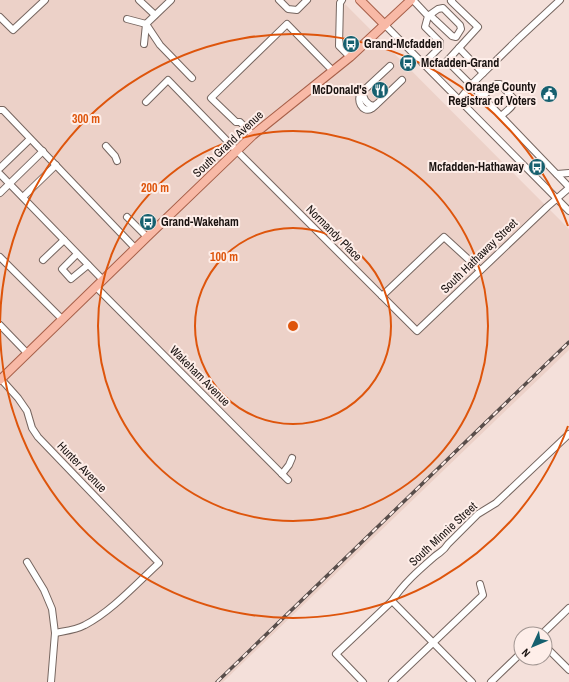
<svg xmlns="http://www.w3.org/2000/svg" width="569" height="682" font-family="'Archivo Narrow',sans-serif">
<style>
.built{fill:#ecd1c8}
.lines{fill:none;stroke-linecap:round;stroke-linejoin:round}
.minor-casing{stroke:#766660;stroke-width:8}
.major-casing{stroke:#a7604a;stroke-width:10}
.minor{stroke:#fff;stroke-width:6}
.major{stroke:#f8b9a6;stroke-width:8}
.rail-casing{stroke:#594e4b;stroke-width:3.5}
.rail{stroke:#feeee9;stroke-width:2;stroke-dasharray:6;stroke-linecap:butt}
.ring{fill:none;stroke:#de550c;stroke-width:2}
.labels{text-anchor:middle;stroke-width:4;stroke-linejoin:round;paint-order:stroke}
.poi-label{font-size:12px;font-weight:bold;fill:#191210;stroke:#feeee9;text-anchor:start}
.street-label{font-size:12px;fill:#191210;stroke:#feeee9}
.centre{fill:#de550c;stroke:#feeee9;stroke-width:2}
.ring-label{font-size:12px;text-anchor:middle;font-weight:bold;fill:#de550c;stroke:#feeee9;stroke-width:4;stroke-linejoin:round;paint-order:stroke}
</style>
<rect width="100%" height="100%" fill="#f4e0da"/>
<polygon class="built" points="0,0 341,0 569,229 569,350 223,682 0,682"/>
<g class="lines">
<g class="minor-casing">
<g id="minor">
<polyline points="139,0 155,15"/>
<polyline points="279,0 288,9 297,10 307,0"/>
<polyline points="342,0 340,3 339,46 350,57"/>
<polyline points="413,0 428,16 431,16 435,20 452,36 456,37 461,29 460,25 443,8 438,9 428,16 425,27 440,42 440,47 423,64"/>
<polyline points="452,0 451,1 478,27 447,61 471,85 518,39 560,0"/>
<polyline points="0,17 13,30 45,0"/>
<polyline points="127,19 146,24 160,45 192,78"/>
<polyline points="146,24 171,0"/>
<polyline points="385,25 569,211"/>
<polyline points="144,44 146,24"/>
<polyline points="459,48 483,73"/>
<path d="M363,91C362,98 367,105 374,106L378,103L402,80"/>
<path d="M482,97L496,84H500L513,98C516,106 506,111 501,116"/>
<polyline points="459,100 471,85 569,187"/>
<polyline points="146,102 168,80 237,151 417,331 547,207 569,188"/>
<path d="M376,105C375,106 372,109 371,109C362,113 356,100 361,93L390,66"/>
<polyline points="0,110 3,110 135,248"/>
<polyline points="253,135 240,122 236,122 211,98 287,24 333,71"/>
<polyline points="106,146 115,156 117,161"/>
<polyline points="0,168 30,139"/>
<polyline points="0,174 103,280"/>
<polyline points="557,174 569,173"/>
<polyline points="0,193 43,151"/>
<polyline points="23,197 56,165"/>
<polyline points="127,217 147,237"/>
<polyline points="77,254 62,269 71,279 88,265"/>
<polyline points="0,257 62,319"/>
<polyline points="43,260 64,240"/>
<polyline points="96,287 288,480"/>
<polyline points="382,296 444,237 480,270"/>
<polyline points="0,325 27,353"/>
<path d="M1,379L18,398L27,411L32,428L38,437L159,563C137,583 112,611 85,625C76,630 65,631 55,633"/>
<polyline points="282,474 289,465 292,458"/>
<polyline points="27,562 44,590 52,609 55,633 51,682"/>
<polyline points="392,601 472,682"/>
<polyline points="542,634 569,608"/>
<polyline points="545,646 569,670"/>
<path d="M363,682L336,654L392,601C403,584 419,570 434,557C441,551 443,552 448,544L478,514L496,503L569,434"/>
<polyline points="392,682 483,595 480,584"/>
<polyline points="491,682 521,653"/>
</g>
</g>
<g class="major-casing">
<g id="major">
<polyline points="360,0 385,25"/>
<polyline points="0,380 147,237 253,135 350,57 411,0"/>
</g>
</g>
<use href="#minor" class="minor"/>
<use href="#major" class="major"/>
<g class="rail-casing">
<polyline id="rail" points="217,682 569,342"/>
</g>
<use href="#rail" class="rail"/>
</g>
<g class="ring">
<circle cx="293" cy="326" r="98"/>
<circle cx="293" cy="326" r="195"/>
<path d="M568 426A293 293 0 0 1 0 329M0 323A293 293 0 0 1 568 226"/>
</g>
<defs>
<g id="bus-disc" transform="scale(0.9)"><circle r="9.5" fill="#16606f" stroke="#feeee9"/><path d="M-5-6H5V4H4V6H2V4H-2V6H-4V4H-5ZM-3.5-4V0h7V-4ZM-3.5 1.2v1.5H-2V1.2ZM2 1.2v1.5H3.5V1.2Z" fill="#fff"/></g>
<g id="restaurant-disc" transform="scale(0.9)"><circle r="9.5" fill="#16606f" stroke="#feeee9"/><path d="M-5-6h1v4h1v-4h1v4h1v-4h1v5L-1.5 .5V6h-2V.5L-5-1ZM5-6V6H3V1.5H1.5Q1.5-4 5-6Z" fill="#fff"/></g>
<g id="civic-disc" transform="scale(0.9)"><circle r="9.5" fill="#16606f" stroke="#feeee9"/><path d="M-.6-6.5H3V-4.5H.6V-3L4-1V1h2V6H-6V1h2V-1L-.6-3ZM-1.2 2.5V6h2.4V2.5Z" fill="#fff"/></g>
</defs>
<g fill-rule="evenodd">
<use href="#bus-disc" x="351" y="44"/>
<use href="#bus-disc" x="408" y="63"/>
<use href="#restaurant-disc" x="380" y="90"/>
<use href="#civic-disc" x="549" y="94"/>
<use href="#bus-disc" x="537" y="167"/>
<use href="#bus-disc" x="148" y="222"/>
</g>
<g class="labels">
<g class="poi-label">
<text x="364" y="48">Grand-Mcfadden</text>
<text x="421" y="67">Mcfadden-Grand</text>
<text x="536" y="91" text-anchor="end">Orange County<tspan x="536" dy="14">Registrar of Voters</tspan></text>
<text x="367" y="94" text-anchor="end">McDonald's</text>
<text x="524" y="171" text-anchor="end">Mcfadden-Hathaway</text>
<text x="161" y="226">Grand-Wakeham</text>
</g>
<g class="street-label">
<text transform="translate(228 144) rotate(-43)" y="4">South Grand Avenue</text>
<text transform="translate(334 233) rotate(45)" y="4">Normandy Place</text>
<text transform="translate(479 256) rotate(-44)" y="4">South Hathaway Street</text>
<text transform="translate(200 376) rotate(45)" y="4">Wakeham Avenue</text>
<text transform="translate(82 467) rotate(46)" y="4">Hunter Avenue</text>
<text transform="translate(443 534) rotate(-43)" y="4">South Minnie Street</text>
</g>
</g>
<circle cx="293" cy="326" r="6" class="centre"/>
<g class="ring-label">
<text x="86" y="123">300 m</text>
<text x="155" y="192">200 m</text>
<text x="224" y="261">100 m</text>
</g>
<g transform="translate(533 646) rotate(226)"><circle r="19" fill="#feeee9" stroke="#a29692"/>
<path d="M0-3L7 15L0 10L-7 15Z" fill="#16606f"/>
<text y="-6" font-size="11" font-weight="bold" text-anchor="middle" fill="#191210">N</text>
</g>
</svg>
